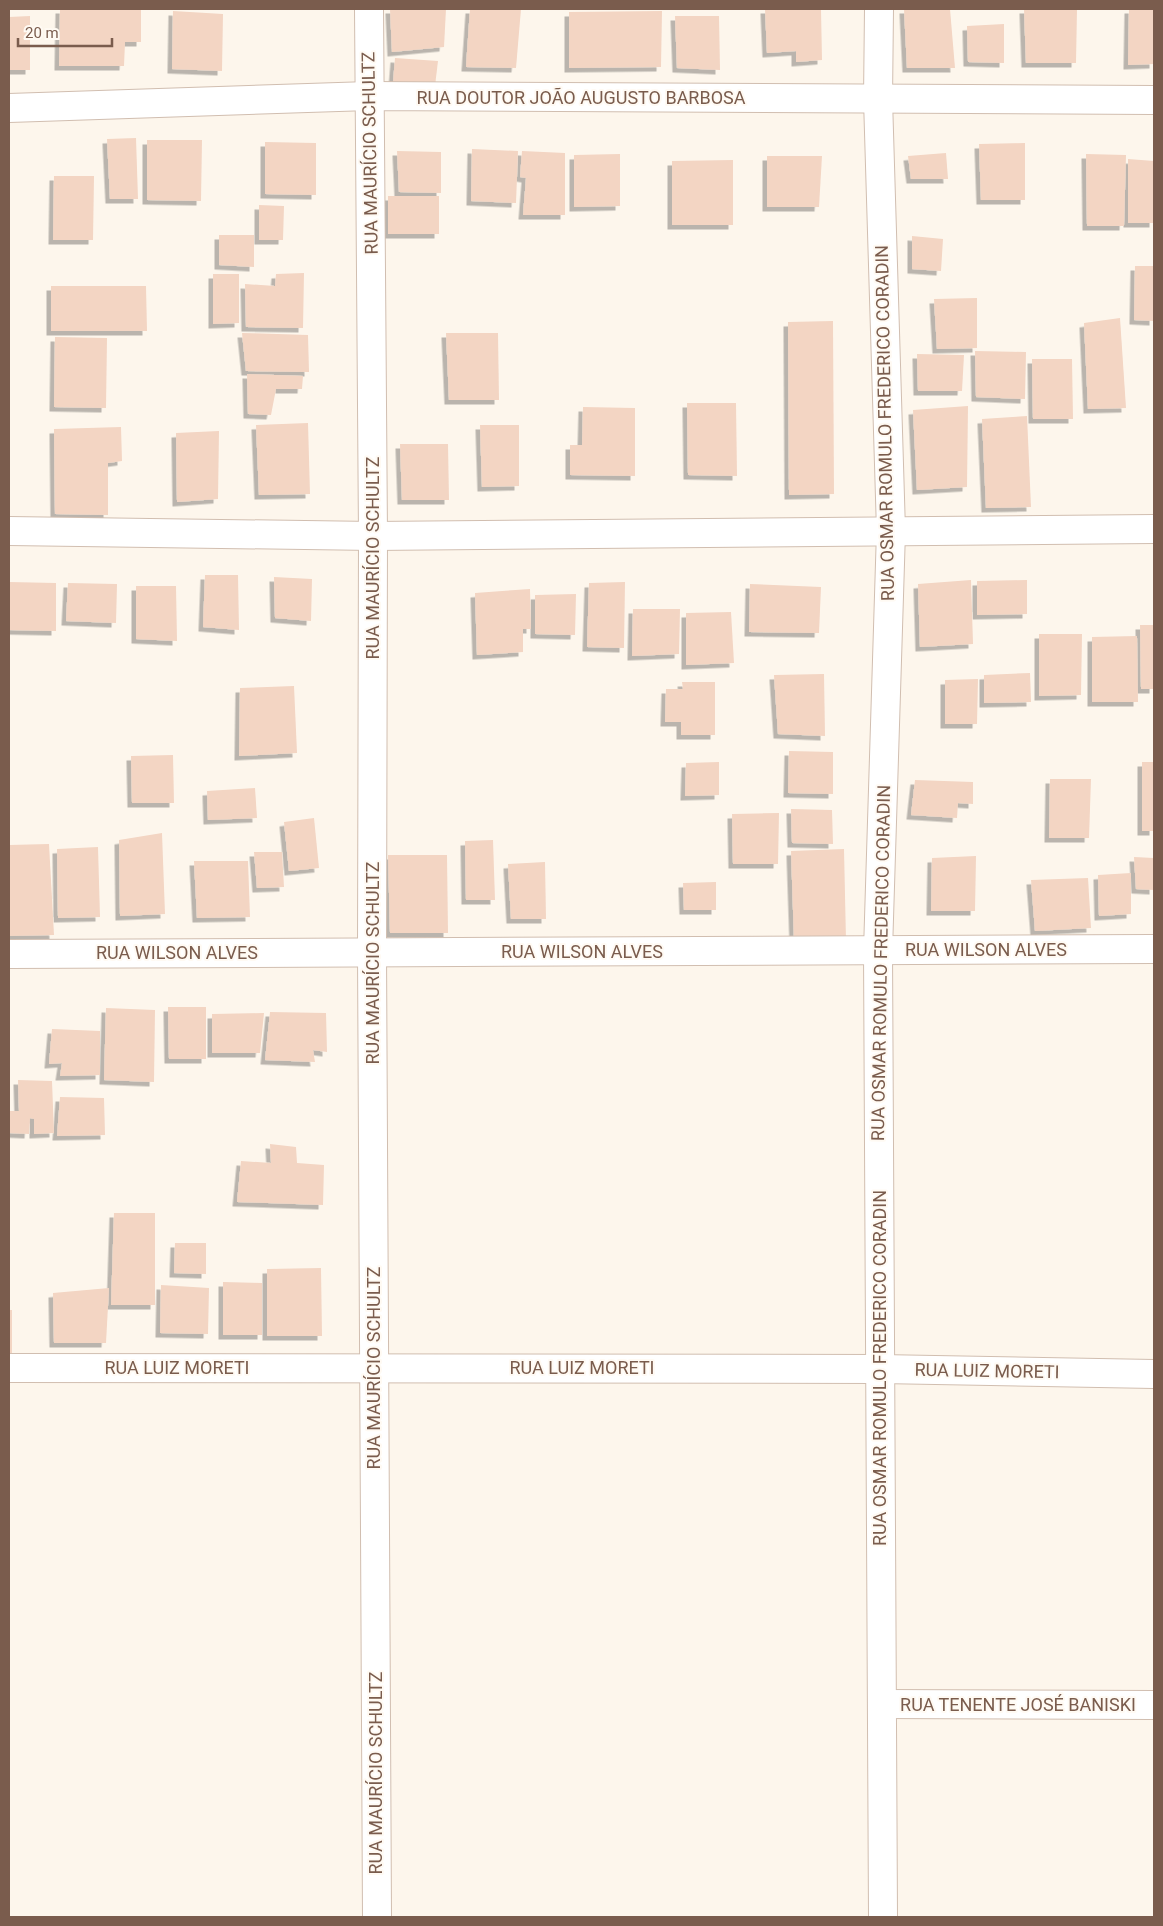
<svg xmlns="http://www.w3.org/2000/svg" width="1163" height="1926" font-family="Roboto,sans-serif">
<style>
.building{fill:#f3d5c3;filter:url(#shadow)}
.lines{fill:none;stroke-linecap:round;stroke-linejoin:round}
.street-casing{stroke:#d1beb0;stroke-width:30}
.street{stroke:#fff;stroke-width:28}
.labels{text-anchor:middle;stroke-width:4;stroke-linejoin:round;paint-order:stroke}
.street-label{font-size:18px;fill:#7a5c4d;stroke:#fffaf3}
</style>
<defs>
<filter id="shadow"><feDropShadow dx="-4.5" dy="4.5" stdDeviation="0" flood-color="#0004"/></filter>
</defs>
<rect width="100%" height="100%" fill="#fdf6ec"/>
<g class="building">
<polygon points="60,9 141,9 141,42 125,42 124,66 59,66"/>
<polygon points="390,9 446,9 444,47 392,52"/>
<polygon points="470,9 521,9 516,68 466,67"/>
<polygon points="765,9 821,9 822,60 796,62 796,51 767,53"/>
<polygon points="904,9 950,9 955,68 907,68"/>
<polygon points="1024,9 1077,9 1076,63 1026,63"/>
<polygon points="1129,9 1154,9 1154,64 1128,65"/>
<polygon points="173,11 223,14 222,71 172,69"/>
<polygon points="662,11 661,67 569,68 569,12"/>
<polygon points="30,16 30,70 9,70 9,17"/>
<polygon points="675,16 719,16 720,70 677,68"/>
<polygon points="1004,24 1004,63 968,62 967,26"/>
<polygon points="395,58 438,61 435,86 393,83"/>
<polygon points="136,138 138,199 110,199 107,139"/>
<polygon points="147,140 202,140 201,201 147,200"/>
<polygon points="265,142 316,143 316,195 265,194"/>
<polygon points="1025,143 1025,200 981,200 979,144"/>
<polygon points="472,149 518,151 516,203 471,201"/>
<polygon points="397,151 441,152 441,193 399,192"/>
<polygon points="522,151 565,153 565,215 523,215 526,178 520,177"/>
<polygon points="946,153 948,179 911,179 908,156"/>
<polygon points="620,154 620,206 574,207 574,155"/>
<polygon points="1086,154 1126,155 1124,226 1087,226"/>
<polygon points="767,156 822,156 819,207 767,207"/>
<polygon points="1128,159 1154,161 1154,223 1128,223"/>
<polygon points="733,160 733,225 672,225 672,161"/>
<polygon points="54,176 94,176 93,240 53,240"/>
<rect x="388" y="196" width="51" height="38"/>
<polygon points="259,205 284,206 283,240 259,240"/>
<polygon points="219,235 254,235 254,267 219,265"/>
<polygon points="912,236 943,239 941,271 912,269"/>
<polygon points="1135,266 1154,266 1154,321 1134,320"/>
<polygon points="304,273 303,328 246,327 245,284 275,286 276,274"/>
<polygon points="213,274 239,274 239,323 213,324"/>
<polygon points="51,286 146,286 147,331 51,331"/>
<polygon points="977,298 977,348 937,349 934,299"/>
<polygon points="1120,318 1126,408 1088,409 1084,323"/>
<polygon points="833,321 834,494 789,495 788,322"/>
<polygon points="242,333 308,335 309,372 246,371"/>
<polygon points="446,333 498,333 499,400 449,400"/>
<polygon points="55,337 107,338 106,408 54,407"/>
<polygon points="975,351 1026,352 1025,399 976,397"/>
<polygon points="917,354 964,355 962,391 918,391"/>
<polygon points="1032,359 1072,359 1073,419 1033,419"/>
<polygon points="247,374 303,376 302,389 276,389 271,415 248,414"/>
<polygon points="687,403 736,403 737,476 688,475"/>
<polygon points="968,406 967,487 917,490 913,410"/>
<polygon points="583,407 635,408 635,476 570,475 570,445 582,445"/>
<polygon points="1027,416 1031,507 986,508 982,419"/>
<polygon points="308,423 310,494 259,495 256,425"/>
<polygon points="480,425 519,425 519,486 482,487"/>
<polygon points="121,427 122,461 108,463 108,515 55,514 54,429"/>
<polygon points="219,431 218,499 177,502 176,433"/>
<polygon points="400,444 448,444 449,500 402,500"/>
<polygon points="205,575 238,575 239,630 203,627"/>
<polygon points="274,577 312,579 311,621 275,618"/>
<polygon points="971,580 973,644 920,647 918,584"/>
<polygon points="1027,580 1027,614 977,615 977,581"/>
<polygon points="9,582 56,583 56,631 9,630"/>
<polygon points="625,582 624,648 587,647 589,583"/>
<polygon points="68,583 117,584 116,623 66,621"/>
<polygon points="750,584 821,587 819,633 749,632"/>
<polygon points="136,586 176,586 177,641 136,639"/>
<polygon points="530,589 531,629 523,629 523,652 477,655 475,593"/>
<polygon points="576,594 575,635 535,634 535,595"/>
<polygon points="633,609 680,609 679,654 632,656"/>
<polygon points="731,612 734,663 686,665 686,613"/>
<polygon points="1140,625 1154,625 1154,689 1141,689"/>
<polygon points="1039,634 1082,634 1081,695 1039,696"/>
<polygon points="1137,636 1138,702 1092,702 1092,637"/>
<polygon points="1030,673 1031,702 984,703 984,675"/>
<polygon points="824,674 825,736 778,734 774,675"/>
<polygon points="978,679 977,724 945,724 945,680"/>
<polygon points="682,682 715,682 715,735 681,735 681,722 665,722 666,689 683,689"/>
<polygon points="294,686 297,753 239,756 240,688"/>
<polygon points="789,751 833,752 833,794 788,793"/>
<polygon points="173,755 174,803 132,803 131,756"/>
<polygon points="719,762 719,795 685,796 686,763"/>
<rect x="1142" y="762" width="12" height="69"/>
<polygon points="1050,779 1091,779 1089,838 1049,838"/>
<polygon points="915,780 973,782 973,804 958,803 957,818 911,815"/>
<polygon points="255,788 257,818 208,820 207,791"/>
<polygon points="791,809 832,810 833,844 792,843"/>
<polygon points="779,813 778,864 733,864 732,814"/>
<polygon points="314,818 319,868 289,871 284,822"/>
<polygon points="162,833 165,914 120,916 119,840"/>
<polygon points="493,840 495,900 466,900 465,841"/>
<polygon points="49,844 54,935 9,936 9,845"/>
<polygon points="98,847 100,917 58,918 57,849"/>
<polygon points="844,849 846,941 794,940 791,851"/>
<polygon points="254,852 282,852 284,887 257,888"/>
<polygon points="388,855 447,855 448,933 390,933"/>
<polygon points="976,856 975,911 931,911 932,858"/>
<polygon points="1134,857 1154,858 1154,890 1136,889"/>
<polygon points="194,861 248,861 250,917 197,918"/>
<polygon points="545,862 546,919 511,919 508,864"/>
<polygon points="1131,873 1131,914 1099,916 1098,875"/>
<polygon points="1088,878 1091,928 1035,931 1031,880"/>
<polygon points="716,882 716,910 684,910 683,883"/>
<polygon points="168,1007 206,1007 206,1059 169,1059"/>
<polygon points="106,1008 155,1010 154,1082 104,1080"/>
<polygon points="270,1012 326,1013 327,1052 313,1050 315,1062 265,1060"/>
<polygon points="264,1013 260,1053 212,1053 212,1014"/>
<polygon points="52,1029 100,1031 100,1075 60,1076 62,1063 49,1064"/>
<polygon points="18,1080 52,1081 54,1133 34,1134 34,1119 30,1118 29,1134 9,1133 9,1111 19,1111"/>
<polygon points="60,1097 104,1098 105,1135 57,1136"/>
<polygon points="270,1144 296,1147 297,1163 324,1165 323,1205 237,1202 241,1161 271,1163"/>
<polygon points="114,1213 155,1213 155,1305 111,1305"/>
<polygon points="175,1243 206,1243 206,1274 174,1273"/>
<polygon points="321,1268 322,1336 267,1336 267,1269"/>
<polygon points="223,1282 262,1283 262,1335 223,1335"/>
<polygon points="161,1285 209,1288 208,1334 160,1333"/>
<polygon points="109,1288 106,1343 54,1343 53,1293"/>
<polygon points="9,1310 12,1310 12,1361 9,1360"/>
</g>
<g class="lines">
<g class="street-casing">
<g id="street">
<polyline points="369,9 373,536 372,952 377,1917"/>
<polyline points="879,9 878,99 891,531 878,951 883,1917"/>
<polyline points="9,108 369,96 1154,100"/>
<polyline points="9,531 373,536 1154,529"/>
<polyline points="9,954 1154,949"/>
<polyline points="9,1368 880,1369 1154,1374"/>
<polyline points="882,1704 1154,1705"/>
</g>
</g>
<use href="#street" class="street"/>
</g>
<g class="labels">
<g class="street-label">
<text x="581" y="104">RUA DOUTOR JOÃO AUGUSTO BARBOSA</text>
<text transform="translate(370 153) rotate(-91)" y="6">RUA MAURÍCIO SCHULTZ</text>
<text transform="translate(885 423) rotate(-91)" y="6">RUA OSMAR ROMULO FREDERICO CORADIN</text>
<text transform="translate(373 558) rotate(-90)" y="6">RUA MAURÍCIO SCHULTZ</text>
<text x="986" y="956">RUA WILSON ALVES</text>
<text x="582" y="958">RUA WILSON ALVES</text>
<text x="177" y="959">RUA WILSON ALVES</text>
<text transform="translate(373 963) rotate(-90)" y="6">RUA MAURÍCIO SCHULTZ</text>
<text transform="translate(881 963) rotate(-89)" y="6">RUA OSMAR ROMULO FREDERICO CORADIN</text>
<text x="177" y="1374">RUA LUIZ MORETI</text>
<text transform="translate(374 1368) rotate(-90)" y="6">RUA MAURÍCIO SCHULTZ</text>
<text x="582" y="1374">RUA LUIZ MORETI</text>
<text transform="translate(880 1368) rotate(-90)" y="6">RUA OSMAR ROMULO FREDERICO CORADIN</text>
<text transform="translate(987 1371) rotate(1)" y="6">RUA LUIZ MORETI</text>
<text x="1018" y="1711">RUA TENENTE JOSÉ BANISKI</text>
<text transform="translate(376 1773) rotate(-90)" y="6">RUA MAURÍCIO SCHULTZ</text>
</g>
</g>
<rect width="1163" height="1926" fill="none" stroke="#7a5c4d" stroke-width="20"/>
<path d="M18 38v8h94v-8" fill="none" stroke="#7a5c4d" stroke-width="2.5"/>
<text x="25" y="38" font-size="15" fill="#7a5c4d" stroke="#fffaf3" stroke-width="4" paint-order="stroke">20 m</text>
</svg>
